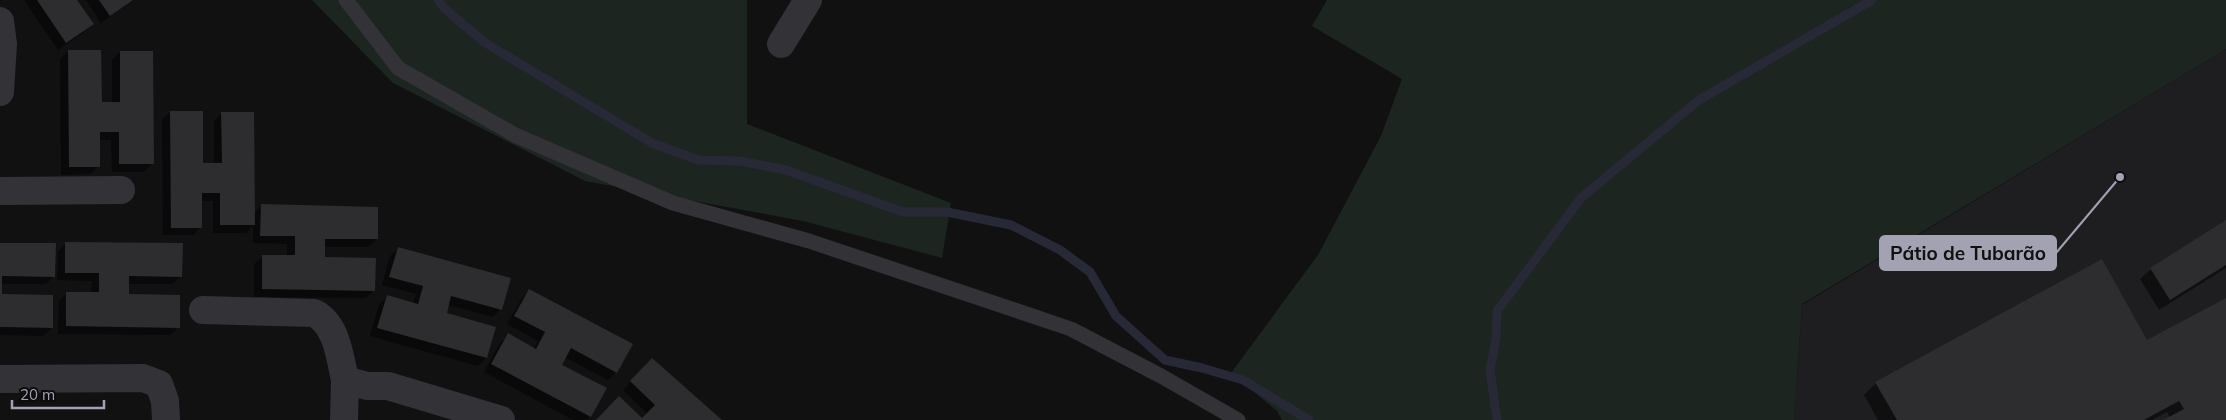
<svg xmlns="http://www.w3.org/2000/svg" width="2226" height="420" font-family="Mulish,sans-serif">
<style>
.built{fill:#1e1d1f}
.green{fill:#1d2521}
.shadow{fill:#0007}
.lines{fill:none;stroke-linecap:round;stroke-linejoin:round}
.stream{stroke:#272a36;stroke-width:9}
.building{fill:#2d2c2e}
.lane{stroke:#333237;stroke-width:15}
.street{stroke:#333237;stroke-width:28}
.leader{fill:none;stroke:#a3a2b3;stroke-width:2}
.callout-dot{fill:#a3a2b3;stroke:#0c0c0d;stroke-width:2}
.callout{fill:#a3a2b3;stroke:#a3a2b3;stroke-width:2}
.callout-label{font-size:19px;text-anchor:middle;font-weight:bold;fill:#111}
</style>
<rect width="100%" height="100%" fill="#111112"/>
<polygon class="built" points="2226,49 2226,420 1794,420 1802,305"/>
<g class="green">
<polygon points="312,0 747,0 747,124 951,203 942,258 803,221 585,181 393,83"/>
<polygon points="1327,0 2226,0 2226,49 1802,304 1794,420 1282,420 1277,411 1231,373 1318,255 1381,136 1402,79 1312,26"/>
</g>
<g class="shadow">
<polygon points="24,0 76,0 92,24 84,32 58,50"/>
<polygon points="86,0 133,0 101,23"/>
<polygon points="68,51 101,104 112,103 112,60 120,52 152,163 144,172 112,172 111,140 99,140 99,166 91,174 61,175 60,59"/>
<polygon points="170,112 202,164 214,164 214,122 222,113 254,213 261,206 377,239 368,247 324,247 323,259 374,290 366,298 254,297 254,264 263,256 287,256 287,244 253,243 253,226 246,233 213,233 213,201 200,201 201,227 193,235 163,235 162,120"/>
<polygon points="2226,222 2226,268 2159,310 2140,279 2151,269"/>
<polygon points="66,243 181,276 173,284 128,284 128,296 179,327 170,335 58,334 59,301 67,293 91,293 92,281 57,280 58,251"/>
<polygon points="0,244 54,276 46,284 1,284 1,296 52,328 43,336 0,335"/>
<polygon points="399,248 501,309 493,317 448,305 445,314 494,328 486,358 478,366 370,336 379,305 387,297 413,304 416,294 382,285 390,256"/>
<polygon points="530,290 616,372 608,380 564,357 560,365 605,389 587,420 573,420 484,372 500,343 508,335 533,349 538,341 507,324 522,298"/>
<polygon points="2226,299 2226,420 2165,420 2170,418 2167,412 2152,420 1878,420 1864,395 1876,383 2147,342"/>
<polygon points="652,360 720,420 597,420 642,420 648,414 623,390"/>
</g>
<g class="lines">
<g class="stream">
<polyline points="438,0 445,9 484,42 652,143 698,160 740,161 786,170 903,212 947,212 1011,225 1060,250 1090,272 1116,316 1165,360 1202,368 1243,380 1309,420"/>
<polyline points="1497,420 1490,370 1496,339 1497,311 1581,198 1699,100 1872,0"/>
</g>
</g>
<g class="building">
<polygon points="37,0 77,0 94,24 66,43"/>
<polygon points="99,0 133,0 110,16"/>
<polygon points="68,50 101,50 102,102 120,102 120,51 153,51 154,164 119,164 119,132 100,132 100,167 69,167"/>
<polygon points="170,111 203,111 203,163 222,163 221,112 254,112 255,225 220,225 220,193 202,193 202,228 171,228"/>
<polygon points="261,204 378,207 378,239 325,239 325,257 376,258 375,291 262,289 262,255 295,255 295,236 260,236"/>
<polygon points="2226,220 2226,265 2170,300 2150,268"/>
<polygon points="65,242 183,243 182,277 129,276 129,294 180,295 180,328 66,326 66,292 99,292 99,273 65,273"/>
<polygon points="0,243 56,243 55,277 2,276 2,294 53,295 53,328 0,327"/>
<polygon points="398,247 511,278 502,310 451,296 447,313 496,327 487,358 377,328 387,295 418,304 423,286 389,277"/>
<polygon points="2102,259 2147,340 2226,298 2226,420 2163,420 2184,409 2179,401 2144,420 1897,420 1875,382"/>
<polygon points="529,289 633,344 617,373 571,348 562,365 607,388 591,417 491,364 508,333 536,349 545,332 514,316"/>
<polygon points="652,358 722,420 596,420 619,396 642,418 655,405 630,381"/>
</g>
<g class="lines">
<polyline class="lane" points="346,0 398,68 515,135 673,203 809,241 1071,329 1161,376 1238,420"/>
<g class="street">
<polyline points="0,21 3,44 0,92"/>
<polyline points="781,44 808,0"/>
<polyline points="0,191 121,190"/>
<path d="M203,310L314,313C337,324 340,358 345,380"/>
<polyline points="0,379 143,378 159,384 165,401 166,420"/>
<polyline points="344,420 345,380 367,386 388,386 501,420"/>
</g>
</g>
<path class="leader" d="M2120 177L2056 253"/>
<circle class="callout-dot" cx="2120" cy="177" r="5"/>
<rect class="callout" x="1880" y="236" width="176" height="34" rx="5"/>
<g class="callout-label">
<text x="1968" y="260">Pátio de Tubarão</text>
</g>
<path d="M12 400v8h92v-8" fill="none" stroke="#a3a2b3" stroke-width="2.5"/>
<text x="20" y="400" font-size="15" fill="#a3a2b3" stroke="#0c0c0d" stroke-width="4" paint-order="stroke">20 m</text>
</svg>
